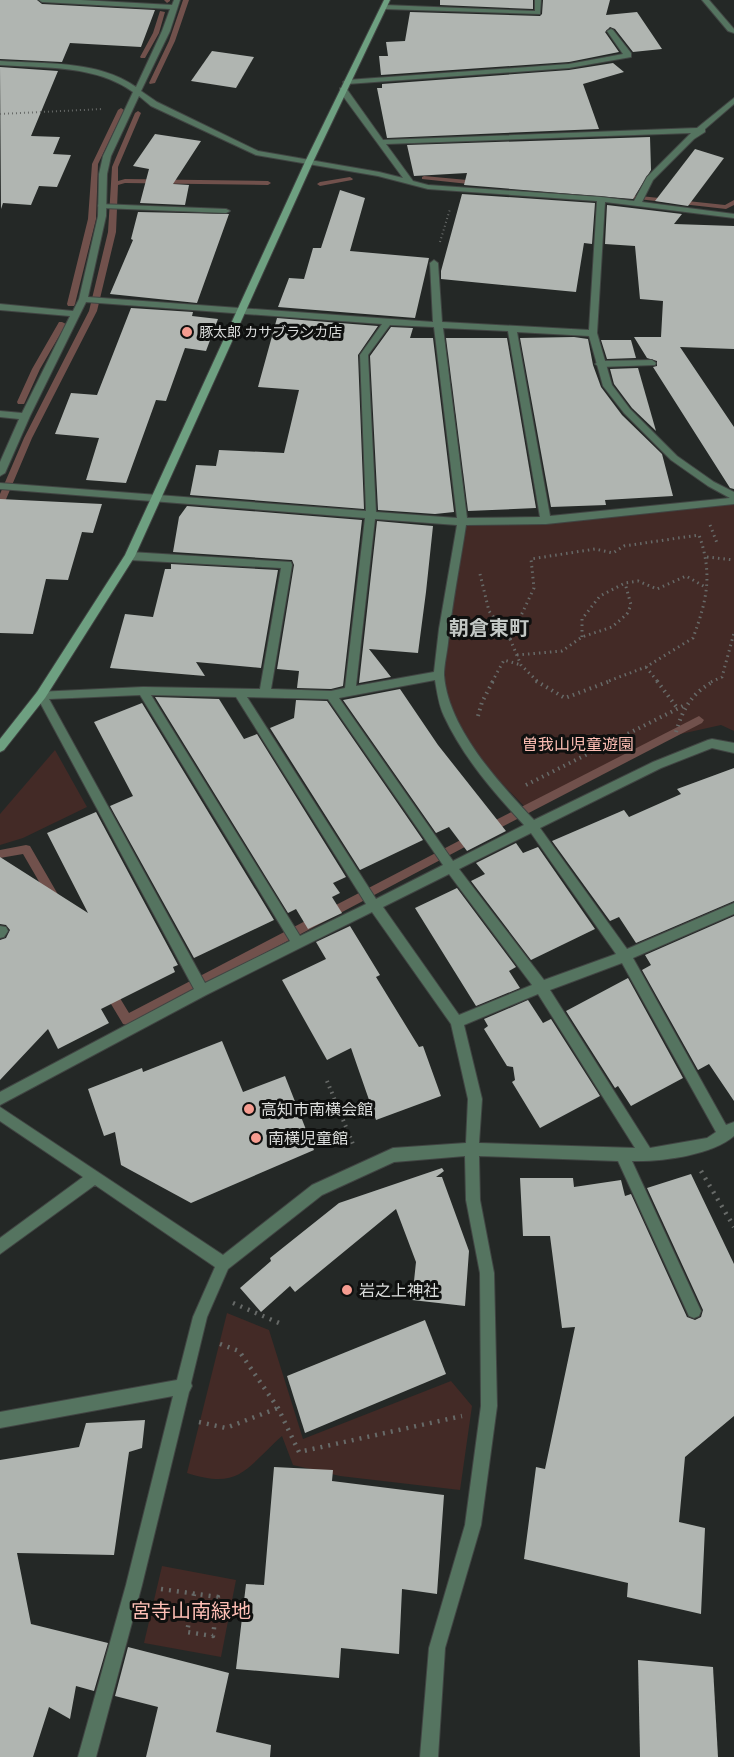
<svg xmlns="http://www.w3.org/2000/svg" width="734" height="1757" font-family="'Fira Sans Condensed','Noto Sans JP',sans-serif">
<style>
.green{fill:#432a26}
.lines{fill:none;stroke-linecap:round;stroke-linejoin:round}
.stream{fill:#71514c;fill-rule:evenodd}
.building{fill:#b0b5b1}
.lane-casing{stroke:#414543;stroke-width:2}
.street-casing{stroke:#414543;stroke-width:2}
.secondary-casing{stroke:#414543;stroke-width:2}
.path-far3{stroke:#676a68;stroke-width:2;stroke-dasharray:1 3;stroke-linecap:butt}
.path-far2{stroke:#676a68;stroke-width:3;stroke-dasharray:1.5 4;stroke-linecap:butt}
.path-far1{stroke:#676a68;stroke-width:4;stroke-dasharray:1.5 4.5;stroke-linecap:butt}
.path{stroke:#676a68;stroke-width:4.5;stroke-dasharray:2 6;stroke-linecap:butt}
.lane{fill:#557460;fill-rule:evenodd}
.street{fill:#557460;fill-rule:evenodd}
.secondary{fill:#6ea081;fill-rule:evenodd}
.poi-dot{fill:#f59c90;stroke:#0f100f;stroke-width:2}
.labels{text-anchor:middle;stroke-width:6;stroke-linejoin:round;paint-order:stroke}
.far-poi-label{font-size:14px;fill:#dadcdb;stroke:#0f100f;text-anchor:start}
.park-label{font-size:16px;fill:#fdbeb4;stroke:#0f100f}
.poi-label{font-size:16px;fill:#dadcdb;stroke:#0f100f;text-anchor:start}
.quarter-label{font-size:20px;font-weight:bold;fill:#c2c7c4;stroke:#0f100f}
.near-park-label{font-size:20px;fill:#fdbeb4;stroke:#0f100f}
</style>
<rect width="100%" height="100%" fill="#242826"/>
<g class="green">
<polygon points="734,502 734,731 721,725 676,735 526,808 471,752 448,714 439,675 462,522 546,520"/>
<polygon points="55,750 87,807 23,838 0,845 0,814"/>
<path d="M227,1313L269,1330L303,1439L451,1381L472,1406L460,1490L340,1476L293,1465L282,1436C245,1469 240,1490 187,1473Z"/>
<polygon points="162,1566 236,1580 221,1657 144,1643"/>
</g>
<g class="lines">
<g class="stream">
<polygon points="164,0 170,0 170,1 167,3"/>
<polygon points="183,0 189,0 175,41 155,83 150,84 149,83 169,41"/>
<polygon points="160,11 165,12 159,33 145,58 141,58 140,57 153,33"/>
<polygon points="121,108 124,110 98,164 96,219 75,304 74,306 68,306 67,304 88,219 92,164 118,110"/>
<polygon points="138,111 141,113 118,167 118,181 125,179 268,181 271,183 268,185 125,183 118,185 116,232 97,311 32,438 4,504 0,507 0,494 24,438 89,311 108,232 112,167 135,113"/>
<polygon points="424,176 478,181 481,183 478,185 422,179 422,177"/>
<polygon points="350,177 353,179 352,180 320,186 317,184 320,182"/>
<polygon points="631,195 725,205 734,200 734,205 726,209 629,198 629,196"/>
<polygon points="59,322 62,322 66,324 40,369 25,402 24,404 18,404 17,402 32,369"/>
<polygon points="699,716 704,720 702,723 492,832 484,832 483,829 484,826"/>
<polygon points="474,833 478,834 479,837 478,840 131,1024 127,1025 123,1024 102,989 104,985 108,984 112,985 129,1013"/>
<polygon points="26,845 30,846 60,898 61,901 60,904 56,906 52,904 23,854 0,858 0,850"/>
</g>
</g>
<g class="building">
<polygon points="0,0 37,0 42,4 155,10 141,47 70,43 62,62 0,59"/>
<polygon points="440,0 533,0 533,9 440,5"/>
<polygon points="543,0 610,0 606,15 637,12 662,49 633,52 615,29 610,27 605,32 619,52 569,62 381,75 379,56 388,56 386,42 405,41 410,12 540,16 542,14"/>
<polygon points="212,51 254,57 236,88 191,81"/>
<polygon points="613,63 624,72 583,84 599,129 387,138 377,88 382,88 382,84 569,70"/>
<polygon points="0,67 58,71 31,136 60,137 53,154 71,155 57,187 39,186 31,205 3,203 1,209"/>
<polygon points="155,134 201,141 173,184 189,185 185,205 140,203 149,169 133,166"/>
<polygon points="650,137 651,170 633,199 464,185 467,173 414,176 407,145"/>
<polygon points="695,149 724,158 688,206 655,201"/>
<polygon points="340,190 365,198 350,251 429,258 415,318 278,307 289,278 304,279 313,248 321,248"/>
<polygon points="462,194 595,203 592,244 584,243 576,292 441,279 441,271"/>
<polygon points="607,205 682,214 674,224 734,226 734,349 680,347 734,427 734,489 730,488 653,367 657,366 657,361 647,358 634,337 661,337 663,301 640,299 635,246 605,244"/>
<polygon points="138,212 229,214 197,303 110,294 133,240 131,239"/>
<polygon points="131,308 193,312 192,316 218,319 206,351 185,348 166,401 156,400 126,483 86,480 99,438 55,434 71,393 97,395"/>
<polygon points="277,318 378,326 358,355 364,509 190,495 196,465 216,466 219,450 284,453 299,390 258,387"/>
<polygon points="391,327 413,328 410,338 433,338 454,512 435,514 378,510 370,356"/>
<polygon points="574,337 588,339 593,365 601,387 622,415 662,454 673,496 605,500 606,505 551,507 520,338"/>
<polygon points="446,338 507,338 536,508 468,511"/>
<polygon points="601,340 631,340 636,358 607,359"/>
<polygon points="638,368 656,431 632,408 614,384 610,369"/>
<polygon points="0,499 102,504 93,533 82,532 68,580 46,579 33,634 0,633"/>
<polygon points="187,506 362,520 343,686 331,689 297,688 299,671 277,669 294,565 292,560 173,552 179,517"/>
<polygon points="377,521 433,526 426,592 418,653 369,649 391,677 359,683"/>
<polygon points="171,564 278,570 261,668 196,662 205,676 110,668 125,614 153,617 165,569 171,569"/>
<polygon points="400,689 438,745 506,831 467,851 449,827 436,833 343,700"/>
<polygon points="155,697 219,699 244,739 257,734 346,877 333,883 340,893 332,897 342,913 308,929 296,909 288,913"/>
<polygon points="296,700 327,701 423,840 360,870 270,728 294,718"/>
<polygon points="142,703 274,920 194,958 110,806 133,796 94,722"/>
<polygon points="734,768 734,901 636,943 619,917 610,921 552,841 624,810 629,817 681,794 677,789"/>
<polygon points="96,812 178,965 173,967 175,972 101,1009 109,1023 58,1049 48,1029 0,1080 0,940 6,938 10,930 6,925 0,924 0,857 88,913 47,833"/>
<polygon points="516,843 523,853 538,847 595,929 531,960 471,881 485,874 476,863"/>
<polygon points="457,888 516,967 509,971 520,988 476,1006 415,908"/>
<polygon points="734,916 734,1101 709,1064 698,1070 642,970 651,965 645,955"/>
<polygon points="350,926 380,975 376,977 419,1047 423,1046 441,1096 376,1120 351,1048 327,1060 282,980 326,959 316,942"/>
<polygon points="628,978 683,1078 631,1106 618,1086 615,1088 566,1011"/>
<polygon points="528,1000 543,1023 551,1019 600,1096 540,1128 512,1082 515,1080 513,1067 507,1066 484,1029 488,1026 484,1019"/>
<polygon points="222,1041 243,1092 285,1076 314,1150 191,1203 121,1165 115,1132 104,1136 88,1089 142,1068 143,1072"/>
<polygon points="442,1168 444,1171 436,1177 442,1177 469,1251 465,1306 412,1300 416,1262 396,1209 295,1292 290,1286 261,1312 240,1288 271,1261 270,1258 339,1203"/>
<polygon points="691,1174 734,1264 734,1416 685,1457 679,1522 705,1528 701,1614 627,1597 628,1583 524,1559 536,1467 545,1469 575,1327 562,1328 550,1236 523,1236 520,1178 573,1178 574,1187 621,1180 625,1196 631,1194 687,1317 695,1320 701,1317 703,1310 647,1188"/>
<polygon points="425,1320 446,1374 305,1433 287,1376"/>
<polygon points="145,1420 142,1448 129,1452 114,1555 17,1553 31,1624 108,1643 94,1691 76,1686 70,1719 49,1707 33,1757 0,1757 0,1460 79,1447 86,1423"/>
<polygon points="274,1467 333,1470 332,1481 444,1495 437,1594 402,1589 399,1654 341,1648 339,1678 236,1669 246,1584 264,1585"/>
<polygon points="128,1647 229,1673 216,1732 271,1745 270,1757 146,1757 158,1707 115,1696"/>
<polygon points="638,1660 713,1667 718,1757 640,1757"/>
</g>
<g class="lines">
<g class="lane-casing">
<g id="lane">
<polygon points="99,204 226,209 230,211 226,213 102,208 98,206"/>
<polygon points="652,360 656,363 655,365 600,367 595,364 600,361"/>
</g>
</g>
<g class="street-casing">
<g id="street">
<path d="M39,0H81L172,5L174,0H180L170,31L141,91L157,102L258,151L379,172L403,178L340,92V88H346L383,140L697,128L734,98V104L705,129V132L694,139L653,180L642,202L734,214V218L605,202L597,333L612,385L630,409L677,456L714,482L734,492V504L546,524L466,525C460,564 452,604 448,643C447,653 444,665 444,675C448,728 499,783 534,820L653,762L708,740L712,739L734,743V753L712,748L661,768L540,828L627,949L734,903V914L633,958L726,1125L734,1122V1136C712,1155 662,1162 632,1161L701,1311L699,1316L694,1318L689,1316L618,1161L479,1156L480,1200L494,1273L497,1406L481,1525L445,1648L438,1757H420L429,1648L465,1525L481,1406L480,1273L466,1200L465,1156L394,1162L322,1195L228,1269L207,1317L191,1383L192,1386L189,1392L142,1585L96,1757H78L126,1585L173,1396L0,1428V1412L177,1380L193,1317L215,1267L95,1185L0,1254V1238L83,1177L0,1121V1107L223,1255L312,1185L393,1148L466,1143L468,1099L451,1024L372,912L206,995L0,1105V1092L194,989L36,695L37,692L143,687L260,689L281,568L130,560L125,556L130,552L291,562L292,565L271,689L331,691L345,688L365,518L0,489V483L366,511L360,355L382,324L86,302L30,416L5,473L0,476V462L19,419L0,417V411L22,413L70,316L0,310V304L73,311L79,299L98,216L99,174L103,156L133,92C96,65 45,68 0,65V61C44,64 98,60 136,87L162,31L170,9L42,2ZM139,96L151,106L256,155L378,176L428,189L597,201L589,330L442,322L438,263L434,260L430,263L433,322L88,297L106,216L107,174L111,156ZM691,133L647,177L634,201L601,197L428,185L413,181L386,144ZM390,325L434,327L457,518L376,512L368,355ZM443,328L508,331L540,517L467,518ZM517,332L589,336L603,386L624,413L671,460L708,486L730,498L550,516ZM375,519L457,525L439,629L434,672L356,686ZM435,680C437,692 439,706 444,716C463,757 494,793 524,825L453,861L339,698ZM140,695L290,941L205,983L49,699ZM151,695L236,697L366,904L300,936ZM247,697L328,699L443,865L376,899ZM531,833L616,954L544,980L459,869ZM449,874L532,985L459,1015L383,907ZM622,963L716,1132L707,1138L650,1148L550,990ZM538,994L635,1148L479,1143L482,1099L464,1025Z"/>
<polygon points="535,0 541,0 540,14 384,9 381,7 384,5 535,11"/>
<polygon points="702,0 709,0 734,29 734,33 728,31"/>
<polygon points="611,29 613,30 631,53 631,57 569,68 347,84 343,82 347,80 569,64 623,54 607,31"/>
<polygon points="0,926 6,927 8,931 4,937 0,938"/>
</g>
</g>
<g class="secondary-casing">
<polygon id="secondary" points="384,0 390,0 313,162 135,556 45,698 4,750 0,752 0,739 37,692 125,555 305,162"/>
</g>
<g class="path-far3">
<polyline points="0,114 103,109"/>
<polyline points="440,242 450,209"/>
</g>
<g class="path-far2">
<polyline points="710,525 717,543"/>
<polyline points="707,557 734,560"/>
<polyline points="480,574 489,611 510,639"/>
<polyline points="582,637 582,619 600,596 625,583 638,581 657,589 686,576 707,588"/>
<polyline points="510,639 521,665 538,682"/>
<path d="M510,639L534,588L531,559L595,549L613,553L624,546L699,535C713,574 707,600 693,638L646,667L606,682"/>
<polyline points="517,655 562,651 582,637 612,627 627,614 631,605 625,583"/>
<polyline points="646,667 658,682"/>
<polyline points="492,682 504,660 521,665"/>
<polyline points="711,682 722,677 734,633"/>
</g>
<g class="path-far1">
<polyline points="536,681 565,698 610,681"/>
<polyline points="657,681 678,709"/>
<polyline points="478,716 482,702 493,681"/>
<path d="M676,732C683,708 692,693 714,681"/>
<polyline points="526,785 683,706"/>
<polyline points="327,1081 353,1144"/>
</g>
<g class="path">
<polyline points="701,1171 734,1227"/>
<polyline points="233,1303 279,1323"/>
<polyline points="220,1344 239,1351 278,1408 299,1452 462,1416"/>
<polyline points="199,1422 226,1428 278,1408"/>
<polyline points="161,1589 218,1597 213,1636 187,1632 194,1594"/>
</g>
<use href="#lane" class="lane"/>
<use href="#street" class="street"/>
<use href="#secondary" class="secondary"/>
</g>
<g class="poi-dot">
<circle cx="187" cy="332" r="6"/>
<circle cx="249" cy="1109" r="6"/>
<circle cx="256" cy="1138" r="6"/>
<circle cx="347" cy="1290" r="6"/>
</g>
<g class="labels">
<g class="far-poi-label">
<text x="199" y="337">豚太郎 カサブランカ店</text>
</g>
<g class="park-label">
<text x="578" y="750">曽我山児童遊園</text>
</g>
<g class="poi-label">
<text x="261" y="1115">高知市南横会館</text>
<text x="268" y="1144">南横児童館</text>
<text x="359" y="1296">岩之上神社</text>
</g>
<g class="quarter-label">
<text x="489" y="635">朝倉東町</text>
</g>
<g class="near-park-label">
<text x="191" y="1618">宮寺山南緑地</text>
</g>
</g>
</svg>
